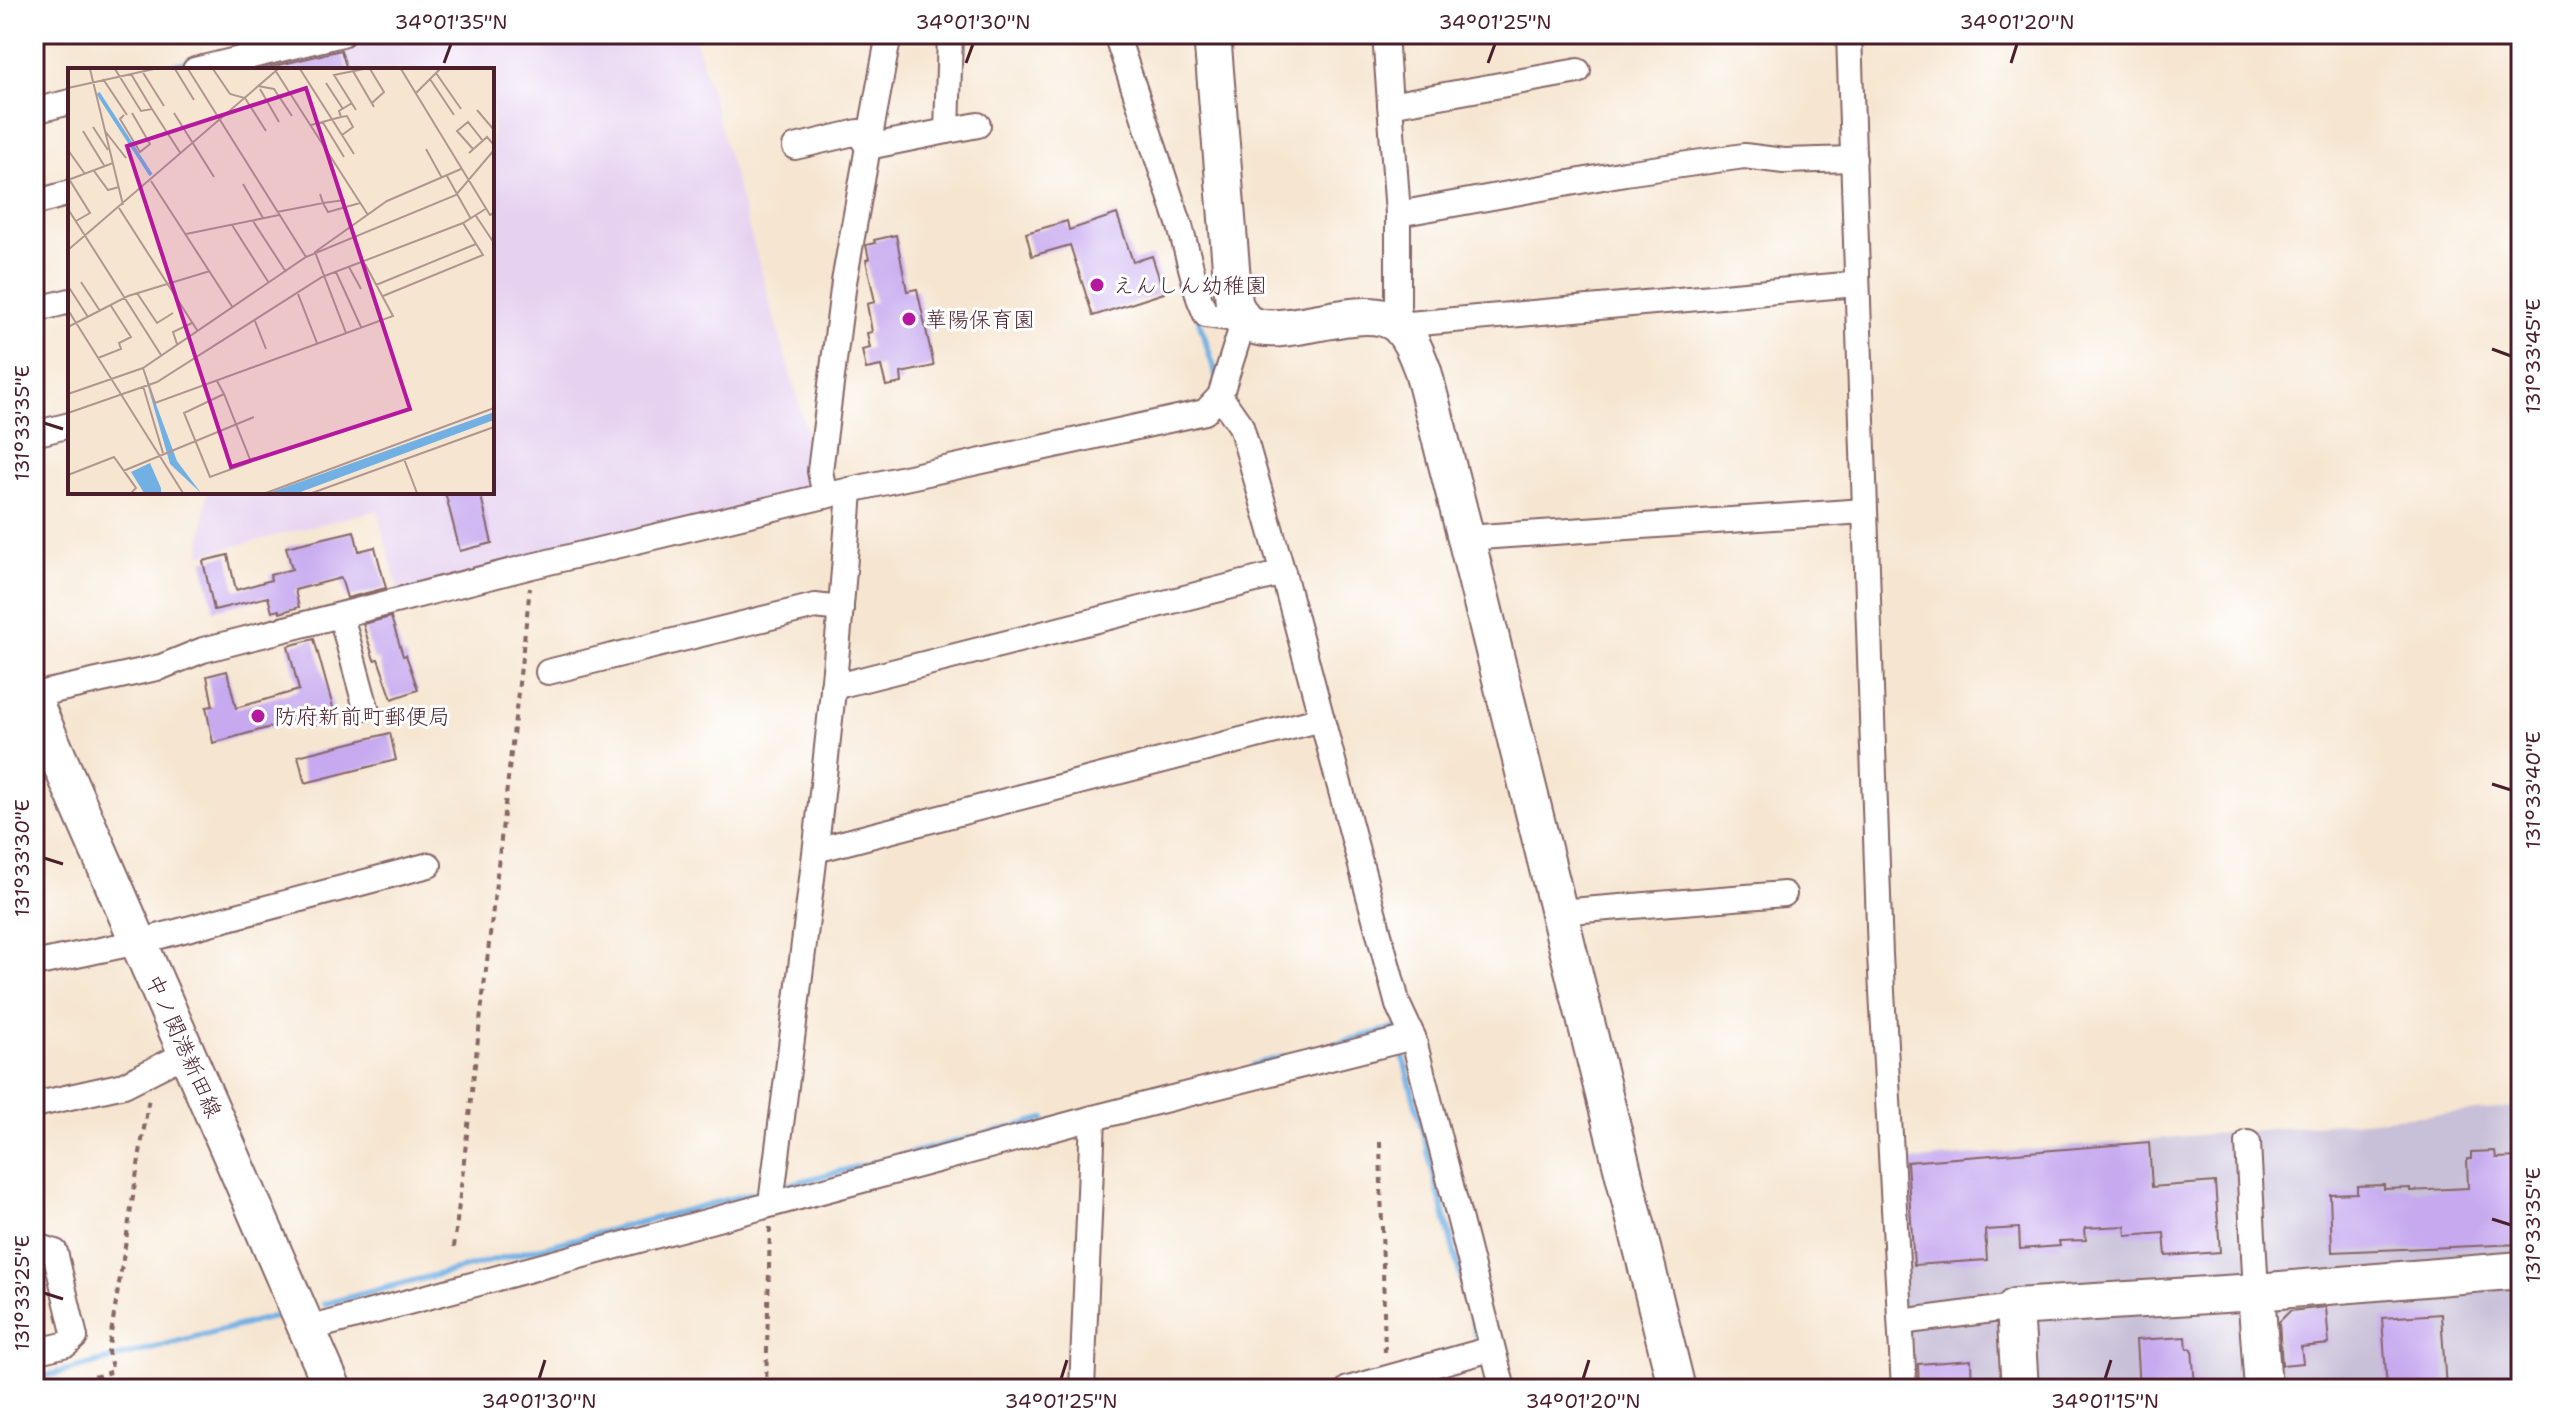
<svg xmlns="http://www.w3.org/2000/svg" width="2555" height="1423" viewBox="0 0 2555 1423" font-family="'Shantell Sans','Klee One',sans-serif">
	<style>
		.built { fill: #e6d2f0 }
		.industrial { fill: #c8bfd8 }
		.lines { fill: none; stroke-linecap: round; stroke-linejoin: round }
		.stream { stroke: #72b0e4; stroke-width: 6 }
		.building { fill: #c6a9ef }
		.street-casing { stroke: #866565; stroke-width: 28 }
		.secondary-casing { stroke: #866565; stroke-width: 40 }
		.path { stroke: #866565; stroke-width: 4; stroke-dasharray: 6 6; stroke-linecap: butt }
		.street { stroke: #fff; stroke-width: 24 }
		.secondary { stroke: #fff; stroke-width: 36 }
		.ticks { fill: none; stroke: #4a1f2b; stroke-width: 3 }
		.poi-dot { fill: #b5179e; stroke: #fff; stroke-width: 3 }
		.labels { text-anchor: middle; dominant-baseline: central; stroke-width: 6; stroke-linejoin: round; paint-order: stroke }
		.poi-label { font-size: 22px; fill: #4a1f2b; stroke: #fff; text-anchor: start }
		.street-label { font-size: 22px; fill: #4a1f2b; stroke: #fff }
		.inset-river { fill: none; stroke: #72b0e4; stroke-width: 4 }
		.inset-road { fill: none; stroke: #b1968f; stroke-width: 2 }
		.view { fill: #b5179e; fill-opacity: 0.15; stroke: #b5179e; stroke-width: 4 }
		.inset-edge { fill: none; stroke: #4a1f2b; stroke-width: 4 }
		.neatline { fill: none; stroke: #4a1f2b; stroke-width: 3 }
		.ticks-label { font-size: 20px; text-anchor: middle; fill: #4a1f2b }
	</style>
	<rect width="100%" height="100%" fill="#fff"/>
	<filter id="ink" filterUnits="userSpaceOnUse"><feTurbulence type="fractalNoise" baseFrequency=".0125" numOctaves="2"/><feDisplacementMap in="SourceGraphic" scale="16" xChannelSelector="R" yChannelSelector="G"/><feConvolveMatrix kernelMatrix="1 2 1 2 8 2 1 2 1" color-interpolation-filters="sRGB"/></filter>
	<filter id="wash" filterUnits="userSpaceOnUse"><feTurbulence type="fractalNoise" baseFrequency=".006" numOctaves="4" result="noise"/><feDisplacementMap in="SourceGraphic" scale="32" xChannelSelector="R" yChannelSelector="G"/><feGaussianBlur stdDeviation="1.8" result="paint"/><feColorMatrix in="noise" values="0 0 0 0 0 0 0 0 0 0 0 0 0 0 0 0 0 1.4 0 .05"/><feComposite in="paint" operator="in"/></filter>
	<g filter="url(#wash)">
		<rect width="100%" height="100%" fill="#f6e6d1"/>
		<polygon class="built" points="342,34 694,34 825,496 401,600 377,510 200,555 207,492 492,492 492,70 254,70 256,55"/>
		<polygon class="industrial" points="2521,1107 2521,1389 1905,1389 1891,1162"/>
		<g class="lines">
			<g class="stream">
				<polyline points="155,70 194,60"/>
				<polyline points="1199,320 1217,378"/>
				<polyline points="1400,1044 1479,1347"/>
				<polyline points="1253,1065 1396,1028"/>
				<polyline points="780,1187 1044,1119"/>
				<polyline points="324,1304 765,1190"/>
				<polyline points="34,1379 273,1317"/>
			</g>
		</g>
		<g id="blocks">
			<g class="building">
				<polygon points="341,50 347,70 264,70 263,69"/>
				<polygon points="1117,214 1133,262 1152,256 1164,293 1093,316 1070,245 1032,256 1026,233 1067,221 1069,230"/>
				<polygon points="896,235 907,291 917,289 934,366 901,373 902,383 886,386 881,366 866,369 862,350 870,348 867,333 872,332 867,304 875,302 866,260 869,259 866,245 875,243 874,240"/>
				<polygon points="445,492 480,492 492,543 460,551"/>
				<polygon points="354,531 359,551 375,547 386,588 347,598 341,578 295,590 299,607 280,613 279,610 272,612 268,597 214,610 203,561 228,555 236,590 271,580 270,575 292,569 286,547"/>
				<polygon points="391,617 403,656 406,655 418,690 392,699 378,659 374,660 363,624"/>
				<polygon points="314,639 336,718 310,726 307,717 213,743 206,707 213,706 207,676 227,671 236,708 299,690 288,646"/>
				<polygon points="390,733 396,760 305,783 298,756"/>
				<polygon points="2149,1142 2152,1187 2215,1182 2220,1252 2166,1256 2164,1233 2126,1236 2125,1226 2085,1228 2086,1240 2059,1241 2060,1246 2020,1249 2019,1228 1985,1230 1987,1260 1914,1265 1907,1162"/>
				<polygon points="2495,1151 2496,1158 2521,1157 2521,1244 2332,1252 2330,1194 2357,1193 2357,1186 2384,1185 2384,1189 2410,1188 2410,1191 2468,1188 2467,1159 2471,1159 2471,1152"/>
				<polygon points="2326,1307 2329,1344 2301,1347 2303,1363 2282,1365 2279,1322 2290,1311"/>
				<polygon points="2441,1314 2446,1389 2387,1389 2382,1318"/>
				<polygon points="2186,1337 2187,1349 2192,1349 2195,1386 2189,1387 2190,1389 2139,1389 2136,1340"/>
				<polygon points="1971,1360 1972,1389 1919,1389 1918,1364"/>
			</g>
		</g>
	</g>
	<g filter="url(#ink)">
		<use href="#blocks" fill-opacity="0" stroke="#866565" stroke-width="2"/>
		<g class="lines">
			<g class="street-casing">
				<g id="street">
					<polyline points="1385,34 1398,214 1398,325 1856,284"/>
					<polyline points="1849,34 1880,955 1904,1389"/>
					<polyline points="195,70 342,34"/>
					<polyline points="1390,105 1578,71"/>
					<polyline points="34,111 70,102"/>
					<polyline points="947,131 978,125"/>
					<polyline points="795,147 858,132 868,147"/>
					<polyline points="868,147 889,34"/>
					<polyline points="34,203 70,193"/>
					<polyline points="1398,214 1625,173 1744,156 1784,161 1854,159"/>
					<polyline points="34,310 70,301"/>
					<polyline points="1220,396 1241,426 1283,573 1398,1005 1413,1037 1503,1389"/>
					<polyline points="34,434 70,425"/>
					<polyline points="825,496 820,471 844,282 868,147 947,131 950,34"/>
					<polyline points="1466,538 1864,511"/>
					<polyline points="341,616 366,708"/>
					<polyline points="548,672 815,606 841,609"/>
					<polyline points="833,687 1283,573"/>
					<polyline points="34,695 161,667 203,650 532,566 850,490 1205,412 1220,396 1244,320 1206,315 1199,298 1180,226 1116,34"/>
					<polyline points="816,850 1322,719"/>
					<polyline points="1558,912 1784,894"/>
					<polyline points="34,964 138,942 429,865"/>
					<polyline points="34,1105 124,1085 187,1053"/>
					<polyline points="2248,1143 2256,1292"/>
					<path d="M 771,1203 C 801,966 834,729 850,490"/>
					<polyline points="34,1250 42,1248 55,1252 75,1337 67,1344 34,1352"/>
					<polyline points="1901,1322 2015,1307"/>
					<polyline points="308,1329 1093,1118 1413,1037"/>
					<polyline points="1082,1389 1093,1118"/>
					<polyline points="1348,1389 1491,1349"/>
				</g>
			</g>
			<g class="secondary-casing">
				<g id="secondary">
					<path d="M 1212,34 L 1234,304 C 1237,309 1240,316 1244,320 C 1275,348 1368,294 1400,327 C 1412,340 1417,356 1423,371 L 1466,538 L 1677,1389"/>
					<polyline points="34,702 333,1389"/>
					<polyline points="2256,1292 2263,1389"/>
					<polyline points="2020,1389 2015,1307 2256,1292 2521,1270"/>
				</g>
			</g>
			<g class="path">
				<polyline points="1380,1142 1385,1355"/>
				<polyline points="454,1247 530,588"/>
				<polyline points="94,1389 94,1377 113,1371 108,1352 149,1097"/>
				<polyline points="766,1389 770,1227"/>
			</g>
			<use href="#street" class="street"/>
			<use href="#secondary" class="secondary"/>
		</g>
	</g>
	<path class="ticks" d="M 444,63 L 451,44M 966,63 L 973,44M 1488,63 L 1495,44M 2011,63 L 2017,44M 2492,349 L 2511,356M 44,423 L 63,429M 2492,784 L 2511,790M 44,858 L 63,864M 2492,1219 L 2511,1225M 44,1293 L 63,1299M 539,1379 L 545,1360M 1061,1379 L 1067,1360M 1583,1379 L 1589,1360M 2105,1379 L 2111,1360"/>
	<g class="poi-dot">
		<circle cx="1097" cy="285" r="8"/>
		<circle cx="909" cy="319" r="8"/>
		<circle cx="258" cy="716" r="8"/>
	</g>
	<g class="labels">
		<g class="poi-label">
			<text x="1113" y="285">えんしん幼稚園</text>
			<text x="925" y="319">華陽保育園</text>
			<text x="274" y="716">防府新前町郵便局</text>
		</g>
		<g class="street-label">
			<text transform="translate(184 1046) rotate(66)">中ノ関港新田線</text>
		</g>
	</g>
	<g transform="translate(68 68)">
		<rect width="426" height="426" fill="#f6e6d1"/>
		<path d="M 75,301 L 109,393 L 133,425 L 102,396 ZM 426,344 L 426,352 L 230,425 L 201,425 ZM 82,395 L 93,420 L 93,425 L 76,425 L 63,404 Z" fill="#72b0e4"/>
		<path class="inset-river" d="M 30,25 L 83,107"/>
		<path class="inset-road" d="M 22,1 L 55,137M 47,1 L 73,43 L 84,41 L 113,86M 107,1 L 126,32M 120,1 L 238,189M 145,1 L 162,26 L 177,30 L 198,63M 232,1 L 286,86M 302,1 L 316,24 L 304,35M 333,1 L 422,147 L 426,145M 207,2 L 300,147M 74,3 L 96,38M 285,3 L 306,39M 368,5 L 393,41M 63,6 L 84,41M 35,11 L 59,47M 362,11 L 386,47M 258,15 L 275,41M 190,18 L 206,21 L 224,48M 0,20 L 86,1M 192,21 L 211,54M 348,25 L 372,1M 288,42 L 266,7 L 296,1M 409,42 L 426,62M 106,45 L 146,109M 56,47 L 52,51 L 72,84 L 82,76 L 64,45M 273,49 L 279,48 L 285,59 L 274,67M 254,53 L 276,89M 243,57 L 273,49 L 271,43 L 284,35M 25,59 L 40,82M 15,63 L 37,99M 37,63 L 58,90M 358,81 L 374,110M 405,81 L 389,63 L 400,54 L 415,73M 0,82 L 17,106M 401,85 L 419,69 L 426,77M 26,103 L 40,122 L 51,119M 379,108 L 403,151M 1,111 L 22,145 L 8,153M 0,112 L 45,95M 83,113 L 165,240M 175,116 L 195,150M 252,126 L 255,135 L 277,132M 51,140 L 129,262M 0,141 L 93,287M 209,144 L 255,135 L 260,144 L 292,135M 408,148 L 426,175M 185,153 L 218,204M 164,157 L 201,215M 118,166 L 211,147M 0,182 L 210,1M 281,199 L 293,221M 268,204 L 293,259M 13,214 L 32,243M 308,217 L 408,176M 0,218 L 20,249M 69,225 L 89,255 L 105,245M 230,226 L 249,275M 315,228 L 415,187 L 395,155M 0,242 L 115,425M 187,253 L 198,281M 0,259 L 60,228 L 142,203M 278,265 L 247,184 L 319,133 L 393,101M 109,276 L 105,264 L 124,255M 30,290 L 53,281 L 51,275 L 63,269 L 43,238M 75,300 L 87,335 L 325,248 L 297,196M 149,313 L 156,326 L 183,394 L 142,409 L 116,345 L 156,326M 75,318 L 95,385M 0,326 L 75,300 L 238,189 L 388,127 L 426,82M 0,345 L 89,314 L 254,209 L 395,155 L 419,140M 336,391 L 349,425M 55,403 L 186,349M 0,407 L 46,389 L 68,420 L 63,425M 198,425 L 426,340M 244,425 L 426,359"/>
		<path class="view" d="M 238,20 L 342,341 L 163,399 L 59,78 Z"/>
		<rect width="426" height="426" class="inset-edge"/>
	</g>
	<rect width="2555" height="1423" fill="none" stroke="#fff" stroke-width="88"/>
	<rect x="44" y="44" width="2467" height="1335" class="neatline"/>
	<g class="ticks-label">
		<text x="451" y="29">34°01'35"N</text>
		<text x="973" y="29">34°01'30"N</text>
		<text x="1495" y="29">34°01'25"N</text>
		<text x="2017" y="29">34°01'20"N</text>
		<text transform="translate(2533 356) rotate(-90)" y="7">131°33'45"E</text>
		<text transform="translate(22 423) rotate(-90)" y="7">131°33'35"E</text>
		<text transform="translate(2533 790) rotate(-90)" y="7">131°33'40"E</text>
		<text transform="translate(22 858) rotate(-90)" y="7">131°33'30"E</text>
		<text transform="translate(2533 1225) rotate(-90)" y="7">131°33'35"E</text>
		<text transform="translate(22 1293) rotate(-90)" y="7">131°33'25"E</text>
		<text x="539" y="1408">34°01'30"N</text>
		<text x="1061" y="1408">34°01'25"N</text>
		<text x="1583" y="1408">34°01'20"N</text>
		<text x="2105" y="1408">34°01'15"N</text>
	</g>
</svg>
